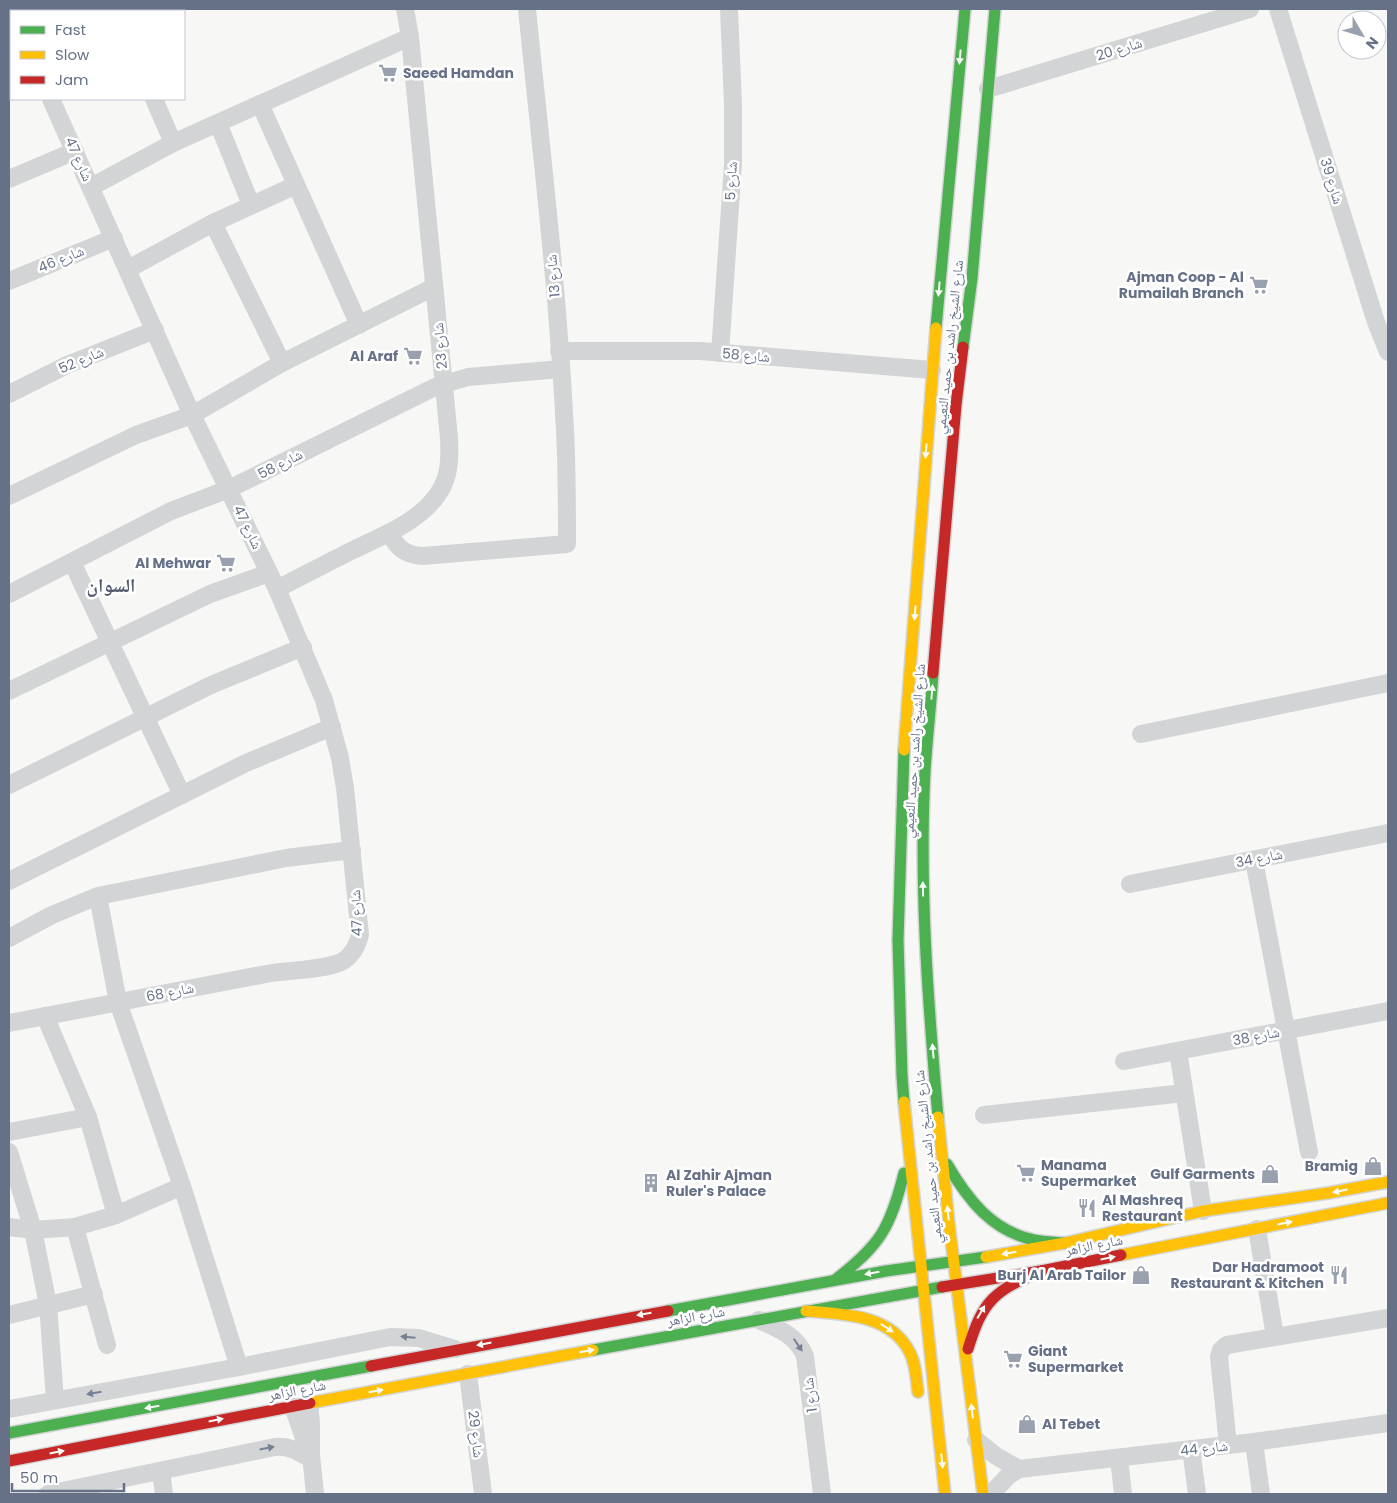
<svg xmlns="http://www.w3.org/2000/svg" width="1397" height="1503" viewBox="0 0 1397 1503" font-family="Poppins,'Noto Naskh Arabic',sans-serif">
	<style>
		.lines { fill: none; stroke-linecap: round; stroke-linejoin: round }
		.fast-casing { stroke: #d4d5d6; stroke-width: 14 }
		.slow-casing { stroke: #d4d5d6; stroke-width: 14 }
		.jam-casing { stroke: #d4d5d6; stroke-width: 14 }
		.street { stroke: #d3d4d5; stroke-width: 18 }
		.fast { stroke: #4caf50; stroke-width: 11 }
		.slow { stroke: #ffc107; stroke-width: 11 }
		.jam { stroke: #c62828; stroke-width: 11 }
		.oneway { fill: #f6fbf6 }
		.oneway2 { fill: #768094 }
		.labels { text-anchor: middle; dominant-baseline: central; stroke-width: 5; stroke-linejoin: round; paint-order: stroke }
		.street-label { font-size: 14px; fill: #667188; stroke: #fff }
		.poi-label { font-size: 14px; font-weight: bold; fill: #667188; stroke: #fff; text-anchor: end }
		.district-label { font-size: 19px; font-weight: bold; fill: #545c6d; stroke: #fff }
	</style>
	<rect width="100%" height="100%" fill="#f7f7f6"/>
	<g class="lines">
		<g class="fast-casing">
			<g id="fast">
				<polyline points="936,328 965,9"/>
				<polyline points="963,347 972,278 995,9"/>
				<path d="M 933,673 C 931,706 927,738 925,771 C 919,886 928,1002 938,1117"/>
				<polyline points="904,750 898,940 902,1076 904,1102"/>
				<path d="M 947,1164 C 968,1200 992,1231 1034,1240 C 1044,1242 1055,1242 1065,1243"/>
				<path d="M 835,1280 C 880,1245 890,1229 904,1173"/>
				<polyline points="668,1311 886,1271 986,1257"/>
				<polyline points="593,1350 942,1287"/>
				<polyline points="9,1433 371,1366"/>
			</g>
		</g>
		<g class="slow-casing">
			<g id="slow">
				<polyline points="904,750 936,328"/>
				<polyline points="904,1102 945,1494"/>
				<polyline points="938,1117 949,1224 983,1494"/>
				<polyline points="1121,1255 1388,1203"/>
				<polyline points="986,1257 1065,1243 1203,1211 1328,1193 1388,1182"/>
				<path d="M 806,1311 C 842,1314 890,1314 909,1351 C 916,1363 916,1378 918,1392"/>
				<polyline points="310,1403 593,1350"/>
			</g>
		</g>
		<g class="jam-casing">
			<g id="jam">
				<polyline points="933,673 956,405 963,347"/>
				<polyline points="942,1287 1041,1271 1121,1255"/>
				<path d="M 968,1349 C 983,1300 994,1291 1041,1271"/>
				<polyline points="371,1366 668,1311"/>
				<polyline points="9,1461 310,1403"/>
			</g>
		</g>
		<g class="street">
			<polyline points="11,9 12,11"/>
			<polyline points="1278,9 1376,322 1388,352"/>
			<polyline points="111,11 116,9"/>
			<polyline points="9,64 11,63"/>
			<polyline points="988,89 1250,9"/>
			<polyline points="154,99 173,143"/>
			<polyline points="260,104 359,325"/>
			<polyline points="218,123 251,205"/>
			<polyline points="9,179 75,151"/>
			<polyline points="91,187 173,143 410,37"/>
			<polyline points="213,223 282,363"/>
			<polyline points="128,269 213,223 296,185"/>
			<polyline points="9,281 114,238"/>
			<polyline points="559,351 700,351 932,370"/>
			<polyline points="720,353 733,164 733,105 729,9"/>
			<polyline points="9,394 67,365 155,330"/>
			<polyline points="9,496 136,435 192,415 282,363 434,287"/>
			<path d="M 390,533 C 396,548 406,555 422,556 L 567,544 C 567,506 567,468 565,431 C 558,290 541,149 527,9"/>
			<polyline points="72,562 182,795"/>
			<path d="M 277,589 C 302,576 327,563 353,550 C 382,536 419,522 438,494 C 450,477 450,458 449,438 L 410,37 L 405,9"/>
			<polyline points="9,594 171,511 229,489 435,387 468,377 561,369"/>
			<polyline points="9,691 210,594 269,573"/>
			<polyline points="1141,734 1388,683"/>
			<polyline points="9,785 211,685 303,647"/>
			<polyline points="1254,860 1309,1152"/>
			<polyline points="9,881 246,763 332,727"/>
			<polyline points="1130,884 1388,833"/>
			<polyline points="98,896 118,1002 182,1186 239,1367"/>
			<polyline points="9,938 52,915 98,896 286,858 352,850"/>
			<polyline points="45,1016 88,1117 116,1215"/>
			<path d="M 9,1023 C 95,1007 180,990 266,974 C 286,970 325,970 341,962 C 352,957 357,946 360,935 L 345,788 L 340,758 L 324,700 L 277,589 L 192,415 L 51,99"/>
			<polyline points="1178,1051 1203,1211"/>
			<polyline points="1124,1061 1388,1011"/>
			<polyline points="984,1115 1184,1093"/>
			<polyline points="9,1132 88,1117"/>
			<polyline points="9,1152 33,1230 48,1305 55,1400"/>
			<polyline points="9,1227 33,1230 75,1227 116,1215 182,1186"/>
			<polyline points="75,1227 107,1345"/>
			<polyline points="1257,1229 1275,1336"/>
			<polyline points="9,1315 94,1294"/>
			<path d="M 759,1320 C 779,1329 796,1335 805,1356 L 822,1494"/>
			<polyline points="468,1374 483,1494"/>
			<polyline points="309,1403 311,1423 311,1455 315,1494"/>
			<polyline points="293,1406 308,1450"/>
			<polyline points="9,1409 239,1367 390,1337 419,1338 455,1349"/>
			<polyline points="976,1440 996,1456 1019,1469"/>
			<polyline points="1254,1442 1261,1494"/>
			<polyline points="1228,1445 1219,1357 1221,1350 1227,1345 1388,1318"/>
			<polyline points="1191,1449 1197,1494"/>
			<polyline points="1119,1458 1123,1494"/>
			<polyline points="161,1471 164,1494"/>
			<path d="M 48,1494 L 275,1447 C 289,1445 299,1452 311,1459"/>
			<polyline points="991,1494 1008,1476 1019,1469 1254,1442 1388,1423"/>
		</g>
		<use href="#fast" class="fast"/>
		<use href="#slow" class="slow"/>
		<use href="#jam" class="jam"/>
	</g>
	<defs><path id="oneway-solid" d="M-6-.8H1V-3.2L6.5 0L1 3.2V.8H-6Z" transform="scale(1.25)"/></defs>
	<g class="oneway">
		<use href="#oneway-solid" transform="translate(960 57) rotate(95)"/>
		<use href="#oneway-solid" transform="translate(939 289) rotate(95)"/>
		<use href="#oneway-solid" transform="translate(926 451) rotate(94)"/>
		<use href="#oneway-solid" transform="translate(915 613) rotate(94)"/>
		<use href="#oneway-solid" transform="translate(932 692) rotate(-85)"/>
		<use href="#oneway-solid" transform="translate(923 889) rotate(-91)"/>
		<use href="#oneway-solid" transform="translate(933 1051) rotate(-95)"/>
		<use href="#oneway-solid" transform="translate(1340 1191) rotate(169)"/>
		<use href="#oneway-solid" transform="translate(948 1213) rotate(-96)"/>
		<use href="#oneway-solid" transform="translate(1285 1223) rotate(-11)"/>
		<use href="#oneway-solid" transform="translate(1009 1253) rotate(170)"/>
		<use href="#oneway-solid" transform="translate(1108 1258) rotate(-11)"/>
		<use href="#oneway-solid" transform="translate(872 1273) rotate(170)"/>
		<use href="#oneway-solid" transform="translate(981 1312) rotate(-60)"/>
		<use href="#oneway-solid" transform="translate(644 1314) rotate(170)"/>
		<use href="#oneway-solid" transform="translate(887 1328) rotate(33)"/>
		<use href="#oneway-solid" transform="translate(484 1344) rotate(169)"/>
		<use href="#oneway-solid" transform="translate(587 1351) rotate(-10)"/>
		<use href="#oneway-solid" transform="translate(376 1391) rotate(-10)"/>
		<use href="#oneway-solid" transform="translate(152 1407) rotate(170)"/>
		<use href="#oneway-solid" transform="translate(972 1411) rotate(-97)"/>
		<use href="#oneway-solid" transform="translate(216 1420) rotate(-11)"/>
		<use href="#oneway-solid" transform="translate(57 1452) rotate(-11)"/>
		<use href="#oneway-solid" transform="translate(942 1461) rotate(84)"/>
	</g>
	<g class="oneway2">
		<use href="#oneway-solid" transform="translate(408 1337) rotate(-175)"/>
		<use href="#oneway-solid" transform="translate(798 1345) rotate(56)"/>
		<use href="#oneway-solid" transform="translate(94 1393) rotate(170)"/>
		<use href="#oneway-solid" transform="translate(267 1448) rotate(-11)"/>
	</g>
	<defs>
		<g id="supermarket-bare" transform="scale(1.5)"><path d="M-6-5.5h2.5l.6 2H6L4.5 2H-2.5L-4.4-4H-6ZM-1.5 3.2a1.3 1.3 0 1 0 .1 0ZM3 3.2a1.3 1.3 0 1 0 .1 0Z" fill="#99a0ae" stroke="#fff" stroke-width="2.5" paint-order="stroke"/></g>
		<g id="shop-bare" transform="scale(1.5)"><path d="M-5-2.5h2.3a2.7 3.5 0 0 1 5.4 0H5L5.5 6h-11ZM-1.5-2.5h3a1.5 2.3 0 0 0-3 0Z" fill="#99a0ae" stroke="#fff" stroke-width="2.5" paint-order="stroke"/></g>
		<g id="building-bare" transform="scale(1.5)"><path d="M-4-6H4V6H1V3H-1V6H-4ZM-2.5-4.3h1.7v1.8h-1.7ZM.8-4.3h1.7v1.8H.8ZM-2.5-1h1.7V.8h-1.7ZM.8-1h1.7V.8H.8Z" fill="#99a0ae" stroke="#fff" stroke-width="2.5" paint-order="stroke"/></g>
		<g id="restaurant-bare" transform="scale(1.5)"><path d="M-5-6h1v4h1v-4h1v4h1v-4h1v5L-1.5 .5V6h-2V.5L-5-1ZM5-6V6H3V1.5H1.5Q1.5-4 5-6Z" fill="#99a0ae" stroke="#fff" stroke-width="2.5" paint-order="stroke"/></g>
	</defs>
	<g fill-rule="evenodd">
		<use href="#supermarket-bare" x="388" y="73"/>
		<use href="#supermarket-bare" x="1259" y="285"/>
		<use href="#supermarket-bare" x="413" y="356"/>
		<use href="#supermarket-bare" x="226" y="563"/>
		<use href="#shop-bare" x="1373" y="1166"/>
		<use href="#supermarket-bare" x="1026" y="1173"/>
		<use href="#shop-bare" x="1270" y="1174"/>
		<use href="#building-bare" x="651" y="1183"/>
		<use href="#restaurant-bare" x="1087" y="1208"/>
		<use href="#shop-bare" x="1141" y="1275"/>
		<use href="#restaurant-bare" x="1339" y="1275"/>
		<use href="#supermarket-bare" x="1013" y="1359"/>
		<use href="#shop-bare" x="1027" y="1424"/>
	</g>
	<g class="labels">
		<g class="street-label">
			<text transform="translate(1119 49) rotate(-17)">شارع 20</text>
			<text transform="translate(79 159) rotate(66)">شارع 47</text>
			<text transform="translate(731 181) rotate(-87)">شارع 5</text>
			<text transform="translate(1332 181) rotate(73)">شارع 39</text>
			<text transform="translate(61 259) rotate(-22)">شارع 46</text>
			<text transform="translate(553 276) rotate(-95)">شارع 13</text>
			<text transform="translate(440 346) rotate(-95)">شارع 23</text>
			<text transform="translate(949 347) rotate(-84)">شارع الشيخ راشد بن حميد النعيمي</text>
			<text transform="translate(746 355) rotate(5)">شارع 58</text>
			<text transform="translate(81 360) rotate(-23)">شارع 52</text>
			<text transform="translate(280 464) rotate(-27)">شارع 58</text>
			<text transform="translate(248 527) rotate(64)">شارع 47</text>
			<text transform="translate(914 751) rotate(-86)">شارع الشيخ راشد بن حميد النعيمي</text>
			<text transform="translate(1259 858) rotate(-11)">شارع 34</text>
			<text transform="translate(356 913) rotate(-92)">شارع 47</text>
			<text transform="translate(170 992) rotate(-11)">شارع 68</text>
			<text transform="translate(1256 1036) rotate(-11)">شارع 38</text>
			<text transform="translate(928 1157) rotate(-96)">شارع الشيخ راشد بن حميد النعيمي</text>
			<text transform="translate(1094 1245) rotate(-11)">شارع الزاهر</text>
			<text transform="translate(696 1316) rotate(-10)">شارع الزاهر</text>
			<text transform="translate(297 1390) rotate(-11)">شارع الزاهر</text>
			<text transform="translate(810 1395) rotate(-97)">شارع 1</text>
			<text transform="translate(476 1434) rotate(83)">شارع 29</text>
			<text transform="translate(1204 1448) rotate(-6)">شارع 44</text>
		</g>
		<g class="poi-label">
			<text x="403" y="73" text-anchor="start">Saeed Hamdan</text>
			<text x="1244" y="277">Ajman Coop - Al<tspan x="1244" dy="16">Rumailah Branch</tspan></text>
			<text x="398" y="356">Al Araf</text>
			<text x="211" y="563">Al Mehwar</text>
			<text x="1041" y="1165" text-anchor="start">Manama<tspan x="1041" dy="16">Supermarket</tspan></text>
			<text x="1358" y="1166">Bramig</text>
			<text x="1255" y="1174">Gulf Garments</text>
			<text x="666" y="1175" text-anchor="start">Al Zahir Ajman<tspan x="666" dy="16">Ruler's Palace</tspan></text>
			<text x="1102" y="1200" text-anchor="start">Al Mashreq<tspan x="1102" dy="16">Restaurant</tspan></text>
			<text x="1324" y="1267">Dar Hadramoot<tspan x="1324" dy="16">Restaurant &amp; Kitchen</tspan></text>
			<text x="1126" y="1275">Burj Al Arab Tailor</text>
			<text x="1028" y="1351" text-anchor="start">Giant<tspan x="1028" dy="16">Supermarket</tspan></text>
			<text x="1042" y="1424" text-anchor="start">Al Tebet</text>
		</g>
		<g class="district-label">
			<text x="111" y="585">السوان</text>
		</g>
	</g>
	<rect width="1397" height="1503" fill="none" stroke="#667188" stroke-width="20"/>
	<rect x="10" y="10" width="175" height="90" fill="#ffffff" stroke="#c2c6cf"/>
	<rect x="20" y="26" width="25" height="8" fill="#4caf50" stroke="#c2c6cf"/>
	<text x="55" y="35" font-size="15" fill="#667188">Fast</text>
	<rect x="20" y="51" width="25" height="8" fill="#ffc107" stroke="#c2c6cf"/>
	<text x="55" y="60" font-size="15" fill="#667188">Slow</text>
	<rect x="20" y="76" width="25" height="8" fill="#c62828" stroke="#c2c6cf"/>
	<text x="55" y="85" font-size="15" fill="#667188">Jam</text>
	<g transform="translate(1362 35) rotate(128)"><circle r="24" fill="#ffffff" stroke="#c2c6cf"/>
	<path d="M0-4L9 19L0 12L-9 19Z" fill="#99a0ae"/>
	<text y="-8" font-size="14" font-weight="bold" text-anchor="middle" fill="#667188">N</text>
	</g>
	<path d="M12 1483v8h112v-8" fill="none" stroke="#667188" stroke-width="2.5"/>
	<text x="20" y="1483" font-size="15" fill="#667188" stroke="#ffffff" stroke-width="4" paint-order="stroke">50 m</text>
</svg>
